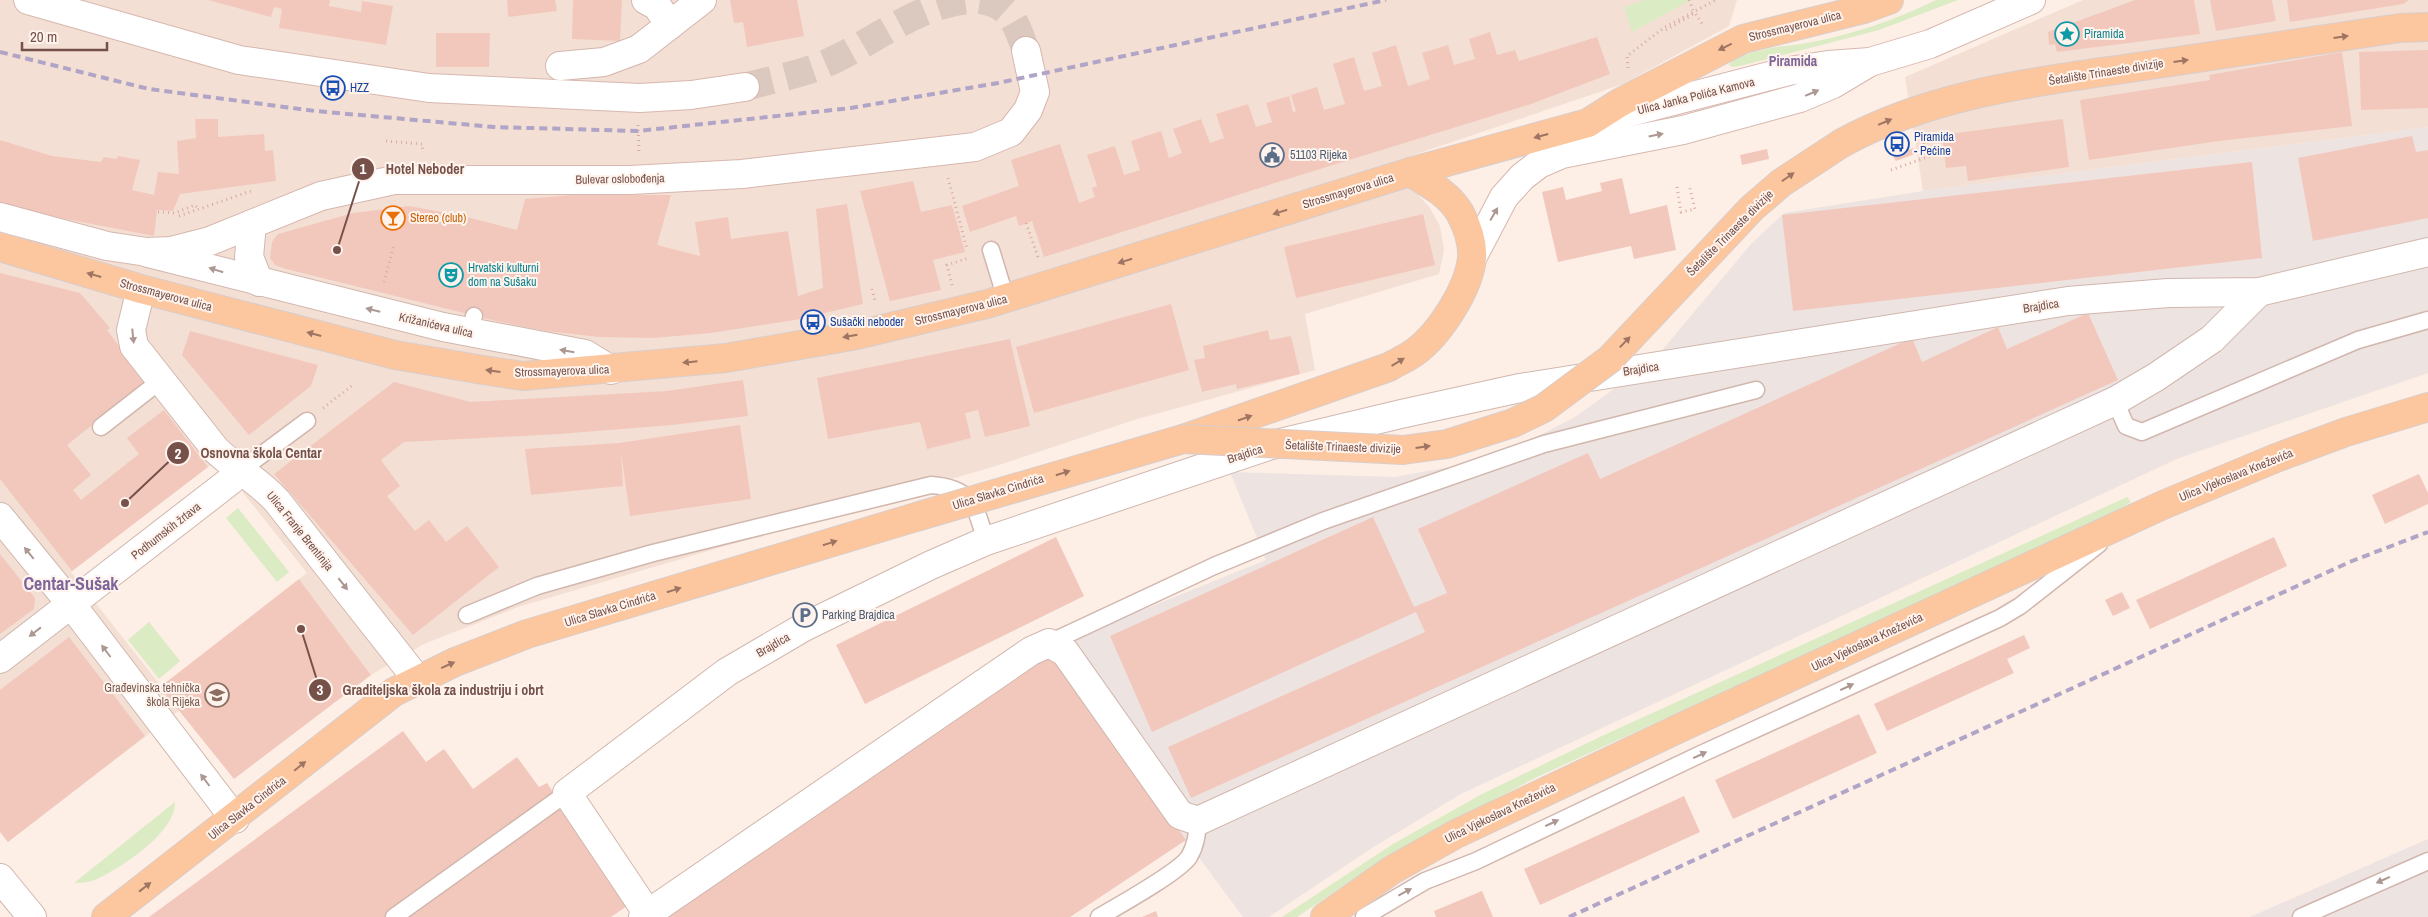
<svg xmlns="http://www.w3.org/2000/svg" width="2428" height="917" viewBox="0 0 2428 917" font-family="'Archivo Narrow',sans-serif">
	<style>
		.residential { fill: #f4dfd4 }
		.industrial { fill: #ede3e0 }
		.green { fill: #dbebc4 }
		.building { fill: #f2c8bd }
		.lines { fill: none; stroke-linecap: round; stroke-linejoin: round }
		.secondary-tunnel { stroke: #dbc8bf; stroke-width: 28; stroke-dasharray: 28 14; stroke-linecap: butt }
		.lane-casing { stroke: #d1b7ae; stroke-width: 19 }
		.street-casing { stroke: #d1b7ae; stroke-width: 30 }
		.secondary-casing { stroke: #d7b7ae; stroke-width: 30 }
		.primary-casing { stroke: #d9cecc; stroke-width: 30 }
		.path { stroke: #d8aaa0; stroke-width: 3; stroke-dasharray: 1 4; stroke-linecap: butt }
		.lane { stroke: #fff; stroke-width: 16 }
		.street { stroke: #fff; stroke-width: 28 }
		.secondary { stroke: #fff; stroke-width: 28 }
		.primary { stroke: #fcc69e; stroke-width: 28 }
		.rail { stroke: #b0a4c7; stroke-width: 4; stroke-dasharray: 8 5; stroke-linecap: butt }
		.primary-bridge-casing { stroke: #d9cecc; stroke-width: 30; stroke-linecap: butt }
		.primary-bridge { stroke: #fcc69e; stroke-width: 28 }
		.oneway { fill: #9e7463 }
		.oneway2 { fill: #ad9792 }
		.labels { text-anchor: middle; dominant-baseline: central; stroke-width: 4; stroke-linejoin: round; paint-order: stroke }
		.street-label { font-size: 12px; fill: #76514a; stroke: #fff4ed }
		.culture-label { font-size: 12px; fill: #0d838f; stroke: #fff4ed; text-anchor: start }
		.transit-label { font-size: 12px; fill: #164399; stroke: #fff4ed; text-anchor: start }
		.service-label { font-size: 12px; fill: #4e5e75; stroke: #fff4ed; text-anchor: start }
		.food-label { font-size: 12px; fill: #c56008; stroke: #fff4ed; text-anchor: start }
		.education-label { font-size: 12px; fill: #785e54; stroke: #fff4ed; text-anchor: end }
		.neighbourhood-label { font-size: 14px; font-weight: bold; fill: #7e669a; stroke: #fff4ed }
		.district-label { font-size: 18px; font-weight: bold; fill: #7e669a; stroke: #fff4ed }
		.leader { fill: none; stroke: #76514a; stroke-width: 2 }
		.callout-dot { fill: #76514a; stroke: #fff4ed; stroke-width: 2 }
		.mark-label { font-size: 15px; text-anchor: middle; font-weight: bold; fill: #fff }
		.callout-label { font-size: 14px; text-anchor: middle; font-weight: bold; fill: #76514a; stroke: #fff4ed; stroke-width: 4; stroke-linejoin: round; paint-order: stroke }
	</style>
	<rect width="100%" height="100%" fill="#fdefe6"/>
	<g class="residential">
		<polygon points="0,0 1737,0 1729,26 1623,84 1390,163 1430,208 1440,226 1444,250 1439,274 1305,314 1315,370 1134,420 999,465 518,607 424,644 371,675 299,579 307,573 217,460 71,572 180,710 8,842 0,832"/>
		<polygon points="2083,0 2428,0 2428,127 1923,191 1905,77"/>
	</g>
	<g class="industrial">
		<polygon points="2428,127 2428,373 2179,458 1461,794 1372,848 1269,917 1243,917 1186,840 1070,917 661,917 1052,653 1098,628 1266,560 1230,472 1395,477 1465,464 1523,444 1575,417 1653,361 1752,243 1784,213 1923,191"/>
		<polygon points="2428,839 2428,917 2250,917"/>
	</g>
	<g class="green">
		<polygon points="1644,0 1691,0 1632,32 1624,7"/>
		<path d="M 1936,0 L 1958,0 L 1879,30 L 1740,66 L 1732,67 L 1729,65 C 1735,54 1755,52 1767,49 C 1778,46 1790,46 1801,44 C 1848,36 1894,21 1936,0 Z"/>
		<polygon points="2127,497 2131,502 2111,515 1537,777 1391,854 1297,917 1282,917 1393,844 1482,794 1604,735"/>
		<polygon points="238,508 289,572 277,582 226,518"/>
		<polygon points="149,622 180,661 159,679 128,640"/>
		<path d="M 175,802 C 176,832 122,867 97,879 C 90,882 82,883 74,883 Z"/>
	</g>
	<g class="building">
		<polygon points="208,0 330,0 329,6 361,12 362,1 393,6 386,45 279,28 282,9 274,7 271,17"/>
		<polygon points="507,0 555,0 557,11 508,17"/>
		<polygon points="573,0 622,0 620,41 572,39"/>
		<polygon points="730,0 797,0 804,36 747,47 743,22 734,23"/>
		<polygon points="2135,0 2194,0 2200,34 2057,52 2055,44 2049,45 2048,32"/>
		<polygon points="2210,0 2272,0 2276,21 2216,31"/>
		<polygon points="2287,0 2409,0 2403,4 2290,22"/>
		<polygon points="1490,32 1497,55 1515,50 1519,61 1597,37 1610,74 1531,104 1278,182 1044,257 1032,221 1019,226 1016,216 970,232 962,206 1019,186 1011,160 1060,144 1079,203 1095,197 1092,188 1097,186 1087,155 1115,146 1124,175 1140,170 1131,141 1161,131 1169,158 1182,153 1173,129 1201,119 1210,143 1224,138 1216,114 1248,104 1256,127 1272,122 1266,103 1289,96 1293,112 1296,111 1291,95 1317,87 1324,110 1345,104 1333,64 1354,57 1364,91 1382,86 1372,53 1396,45 1408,86 1430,79 1422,53 1448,45 1454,65 1475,59 1469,39"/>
		<polygon points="436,33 490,33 489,67 436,67"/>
		<polygon points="2428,50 2428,108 2361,110 2359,52"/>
		<polygon points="2342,52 2352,126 2219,141 2089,160 2080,100 2210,80 2209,75"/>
		<polygon points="195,119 218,119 218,137 264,134 265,151 273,150 276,181 180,194 173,211 157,210 154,236 40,214 0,203 0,140 52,156 101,162 104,157 117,159 118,156 140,160 132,190 154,195 158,172 179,174 177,141 196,138"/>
		<polygon points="2063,119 2069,167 1968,181 1966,166 1946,168 1942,135"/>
		<polygon points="2412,136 2416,152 2428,150 2428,218 2313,241 2298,158"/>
		<polygon points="1913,148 1915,154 1896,161 1893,156"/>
		<polygon points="1767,149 1769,159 1742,165 1740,155"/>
		<polygon points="2252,162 2262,258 1793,311 1782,215"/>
		<polygon points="1622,178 1630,214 1667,205 1676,250 1634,259 1631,246 1558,262 1542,192 1563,187 1566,200 1602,191 1600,183"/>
		<polygon points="913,181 921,212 952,205 965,252 933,260 941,290 890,301 860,191"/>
		<polygon points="572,195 671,195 657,245 700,256 695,222 728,217 731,239 788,231 798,296 823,288 816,209 847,204 863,304 795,320 711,333 653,338 599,337 545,331 496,321 286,269 275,265 270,258 272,242 278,234 353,213 409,206 463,216 517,230 525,199"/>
		<polygon points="1423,214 1435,265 1296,298 1284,247"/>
		<polygon points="0,273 80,293 110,328 107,330 146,382 67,445 91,475 73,490 81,500 139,454 127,438 164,410 208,467 72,571 0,479"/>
		<polygon points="1171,304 1189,370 1034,413 1016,347"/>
		<polygon points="2088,313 2118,380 1191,798 1168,747 1425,632 1416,612 1152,732 1110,636 1373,517 1414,607 1447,593 1418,529 1588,453 1600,479 1912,338 1922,362 1998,327 2007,349"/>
		<polygon points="1268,330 1270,340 1291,336 1300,374 1237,389 1236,384 1202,392 1194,360 1205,358 1203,346"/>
		<polygon points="190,331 318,365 311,386 249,435 182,355"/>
		<polygon points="1010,339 1030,426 985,437 978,410 965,413 971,438 927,449 920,422 828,439 817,378"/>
		<polygon points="743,380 748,416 672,425 559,434 404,442 381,460 400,486 387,496 415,531 429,520 446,542 467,526 499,567 413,635 274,474 394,382 471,402 667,391"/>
		<polygon points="740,425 751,499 630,516 621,452 623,486 531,495 525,449 619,443"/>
		<polygon points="2419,474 2428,493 2428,504 2385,524 2372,495"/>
		<polygon points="1056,537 1084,596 865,704 836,645"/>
		<polygon points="2274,537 2287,566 2150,629 2136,600"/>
		<polygon points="0,554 35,598 34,609 0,634"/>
		<polygon points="299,579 371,675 234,779 160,687"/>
		<polygon points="2122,592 2130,608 2113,616 2105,600"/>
		<polygon points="2024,635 2030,648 2007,659 2014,673 1887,731 1874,704"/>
		<polygon points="69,637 145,736 8,842 0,832 0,690"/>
		<polygon points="1052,653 1186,840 1070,917 661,917"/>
		<polygon points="1859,714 1877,753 1733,819 1715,780"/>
		<polygon points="403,731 426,762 444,749 473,789 517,757 539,787 547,783 630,904 611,917 149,917"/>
		<polygon points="1684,796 1700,832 1540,905 1524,869"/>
		<polygon points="1482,891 1493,917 1436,917 1434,911"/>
		<polygon points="1156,911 1158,917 1142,917"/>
	</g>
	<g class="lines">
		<g class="secondary-tunnel">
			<path d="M 980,0 C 1012,5 1016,24 1026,51"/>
			<path d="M 745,87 C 770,80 797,75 820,66 C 869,46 913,6 967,0"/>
		</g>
		<g class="lane-casing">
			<g id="lane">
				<polyline points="991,250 1006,299"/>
				<polyline points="470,333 474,316"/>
				<polyline points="2115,401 2126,426 2142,432 2358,340 2428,320"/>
				<polyline points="101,427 160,381"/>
				<polyline points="241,470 307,421"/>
				<path d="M 467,615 L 537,586 L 653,553 L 931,485 C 973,488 975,506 986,541"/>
				<polyline points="1049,643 1214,566 1323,521 1544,444 1756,390"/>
				<polyline points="394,917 567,793"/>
				<path d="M 1099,917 C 1118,906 1179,872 1189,857 C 1196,845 1197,835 1198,821"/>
				<polyline points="1364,917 1425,881 1476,861 1701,754 2000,618 2020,606 2099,544"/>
				<polyline points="2301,917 2428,861"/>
			</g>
		</g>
		<g class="street-casing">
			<g id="street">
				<polyline points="646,0 657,6 670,25"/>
				<polyline points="560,66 604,62 639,49 702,0"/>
				<polyline points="252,224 249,257 259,282"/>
				<polyline points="148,253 443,327 585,354 611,370"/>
				<path d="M 141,289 L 131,330 L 134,346 L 216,450 C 236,469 259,481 277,501 L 417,679"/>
				<polyline points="0,517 71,604 235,819"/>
				<polyline points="0,659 230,481 241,470"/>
				<polyline points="0,878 32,917"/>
				<polyline points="648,914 567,793 727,672 804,627 931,565 986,541 1268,446 1401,414 1520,388 2068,301 2168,293 2259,292 2428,252"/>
				<polyline points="643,917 1031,651 1049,643 1065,652 1180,815 1198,821 2115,401 2156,377 2212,339 2259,292"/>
			</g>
		</g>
		<g class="secondary-casing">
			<g id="secondary">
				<polyline points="28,0 239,60 429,88 640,98 691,95 745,87"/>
				<polyline points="1596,121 1789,71 1828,65 1870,62 1930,44 2031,0"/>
				<polyline points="0,217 107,246 147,252 171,251 210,241 321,196 394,180 630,180 742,174 975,147 1011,132 1028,110 1035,92 1026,51"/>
				<polyline points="1472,258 1504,197 1522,177 1539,164 1562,154 1683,130 1800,98 1833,84 1870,62"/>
			</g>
		</g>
		<g class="primary-casing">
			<g id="primary">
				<path d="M 1842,143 C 1933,93 2036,82 2137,67 C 2225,54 2312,41 2400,28 L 2428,27"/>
				<polyline points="0,247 141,289 395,355 483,370 523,376 726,358 857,335 987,304 1410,172 1588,123 1621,102 1743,39 1864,9 1889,0"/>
				<path d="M 1183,439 L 1389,367 C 1397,362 1407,358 1415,352 C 1440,334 1469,288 1472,258 C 1473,243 1467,226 1460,213 C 1449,194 1428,183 1410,172"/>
				<polyline points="106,917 394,692 455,662 527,634 916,517"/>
				<polyline points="1325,917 1392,870 1456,834 1682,727 2163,505 2276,458 2346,432 2428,407"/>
			</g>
		</g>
		<g class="path">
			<polyline points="1689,0 1693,10"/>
			<polyline points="1666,30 1695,13 1703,25"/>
			<polyline points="1628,68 1627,56 1665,27 1716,0"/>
			<polyline points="638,125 639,152"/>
			<polyline points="386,141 422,144 423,151"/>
			<polyline points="1891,170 1930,156 1923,141"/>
			<polyline points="948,178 967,249"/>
			<polyline points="1677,187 1681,212 1695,209 1689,185"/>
			<polyline points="158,212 175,213 195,205 199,210"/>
			<polyline points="179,216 251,191"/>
			<polyline points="1026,223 1039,260"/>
			<polyline points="384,282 394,245"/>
			<polyline points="952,285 947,265 969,258"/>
			<polyline points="872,289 875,301"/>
			<polyline points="323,408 353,385"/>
		</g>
		<use href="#lane" class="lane"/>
		<use href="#street" class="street"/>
		<use href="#secondary" class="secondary"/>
		<use href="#primary" class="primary"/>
		<g class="rail">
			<polyline points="0,52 149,89 315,111 494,127 638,131 851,108 998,83 1386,0"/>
			<polyline points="1569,917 2352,561 2428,532"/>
		</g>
		<g class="primary-bridge-casing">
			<polyline id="primary-bridge" points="916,517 1183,439 1403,450 1447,444 1513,423 1544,408 1610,359 1752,208 1781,183 1842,143"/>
		</g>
		<use href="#primary-bridge" class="primary-bridge"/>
	</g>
	<defs><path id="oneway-solid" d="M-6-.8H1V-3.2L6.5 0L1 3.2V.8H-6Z" transform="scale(1.25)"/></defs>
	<g class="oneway">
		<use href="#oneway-solid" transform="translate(2341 37) rotate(-8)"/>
		<use href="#oneway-solid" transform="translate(1725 47) rotate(154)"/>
		<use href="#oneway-solid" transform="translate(2181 61) rotate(-8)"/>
		<use href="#oneway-solid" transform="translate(1885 122) rotate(-23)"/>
		<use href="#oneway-solid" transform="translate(1541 136) rotate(165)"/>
		<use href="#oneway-solid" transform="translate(1788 177) rotate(-35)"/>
		<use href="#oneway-solid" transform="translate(1280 212) rotate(163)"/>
		<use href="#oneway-solid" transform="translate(1125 261) rotate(163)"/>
		<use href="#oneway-solid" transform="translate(94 275) rotate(-164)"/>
		<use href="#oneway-solid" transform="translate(314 334) rotate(-165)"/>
		<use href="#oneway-solid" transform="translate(850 336) rotate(170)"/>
		<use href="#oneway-solid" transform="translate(1625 342) rotate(-46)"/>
		<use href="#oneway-solid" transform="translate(690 362) rotate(174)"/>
		<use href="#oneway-solid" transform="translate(1398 362) rotate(-31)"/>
		<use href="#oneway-solid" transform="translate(493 371) rotate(-172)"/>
		<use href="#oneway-solid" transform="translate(1245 418) rotate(-19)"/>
		<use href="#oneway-solid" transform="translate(1423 447) rotate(-8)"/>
		<use href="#oneway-solid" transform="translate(1063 473) rotate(-17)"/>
		<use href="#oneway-solid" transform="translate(830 543) rotate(-17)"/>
		<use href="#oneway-solid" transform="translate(674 590) rotate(-17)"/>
		<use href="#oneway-solid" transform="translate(448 665) rotate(-24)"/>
		<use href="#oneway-solid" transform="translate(300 766) rotate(-39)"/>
		<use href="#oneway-solid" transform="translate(145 887) rotate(-38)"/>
	</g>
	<g class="oneway2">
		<use href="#oneway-solid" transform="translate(1812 93) rotate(-23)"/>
		<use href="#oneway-solid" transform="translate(1656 135) rotate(-11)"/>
		<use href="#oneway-solid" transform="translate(1494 214) rotate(-60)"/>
		<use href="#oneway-solid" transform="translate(216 270) rotate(-163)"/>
		<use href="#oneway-solid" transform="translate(373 310) rotate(-166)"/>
		<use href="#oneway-solid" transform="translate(133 336) rotate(84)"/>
		<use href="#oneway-solid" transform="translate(567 351) rotate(-170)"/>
		<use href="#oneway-solid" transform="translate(29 553) rotate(-129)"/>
		<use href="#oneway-solid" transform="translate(343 584) rotate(52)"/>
		<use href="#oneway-solid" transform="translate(35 632) rotate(142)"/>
		<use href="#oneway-solid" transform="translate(106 651) rotate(-127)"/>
		<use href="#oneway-solid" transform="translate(1847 687) rotate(-25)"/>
		<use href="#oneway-solid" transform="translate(1700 755) rotate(-25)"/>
		<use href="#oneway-solid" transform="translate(205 780) rotate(-127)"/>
		<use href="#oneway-solid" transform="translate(1552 823) rotate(-25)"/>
		<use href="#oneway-solid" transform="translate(2383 880) rotate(156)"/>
		<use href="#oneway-solid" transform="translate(1405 892) rotate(-28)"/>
	</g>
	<defs>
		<g id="sight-ring" transform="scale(1.25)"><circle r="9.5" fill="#fff4ed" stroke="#0f9aa8" stroke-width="1.5"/><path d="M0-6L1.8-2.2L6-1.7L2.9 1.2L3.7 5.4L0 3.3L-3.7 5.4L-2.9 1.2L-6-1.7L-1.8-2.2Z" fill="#0f9aa8"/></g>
		<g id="bus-ring" transform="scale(1.25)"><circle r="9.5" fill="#fff4ed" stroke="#1a4fb4" stroke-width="1.5"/><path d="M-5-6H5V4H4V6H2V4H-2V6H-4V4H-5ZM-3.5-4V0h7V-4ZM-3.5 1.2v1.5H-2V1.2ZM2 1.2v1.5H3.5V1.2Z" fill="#1a4fb4"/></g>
		<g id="civic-ring" transform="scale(1.25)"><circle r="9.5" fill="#fff4ed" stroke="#5c6f8a" stroke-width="1.5"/><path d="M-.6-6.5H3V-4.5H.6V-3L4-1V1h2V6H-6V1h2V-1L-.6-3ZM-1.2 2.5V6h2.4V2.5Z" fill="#5c6f8a"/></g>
		<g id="bar-ring" transform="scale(1.25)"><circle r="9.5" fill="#fff4ed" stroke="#e8710a" stroke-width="1.5"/><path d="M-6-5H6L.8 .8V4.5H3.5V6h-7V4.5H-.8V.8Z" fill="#e8710a"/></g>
		<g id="theatre-ring" transform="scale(1.25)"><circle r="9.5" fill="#fff4ed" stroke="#0f9aa8" stroke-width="1.5"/><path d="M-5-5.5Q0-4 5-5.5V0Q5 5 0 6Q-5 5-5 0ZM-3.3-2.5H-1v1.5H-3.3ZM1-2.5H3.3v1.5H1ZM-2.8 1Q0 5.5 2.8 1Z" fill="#0f9aa8"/></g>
		<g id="parking-ring" transform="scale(1.25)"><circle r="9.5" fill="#fff4ed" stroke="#5c6f8a" stroke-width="1.5"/><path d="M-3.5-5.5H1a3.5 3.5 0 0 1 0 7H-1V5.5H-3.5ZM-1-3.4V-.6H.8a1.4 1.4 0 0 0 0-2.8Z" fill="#5c6f8a"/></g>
		<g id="school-ring" transform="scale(1.25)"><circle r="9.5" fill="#fff4ed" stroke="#8d6e63" stroke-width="1.5"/><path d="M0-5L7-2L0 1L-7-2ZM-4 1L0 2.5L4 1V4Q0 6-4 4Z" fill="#8d6e63"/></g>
	</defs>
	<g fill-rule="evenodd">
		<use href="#sight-ring" x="2067" y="34"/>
		<use href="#bus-ring" x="333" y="88"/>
		<use href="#bus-ring" x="1897" y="144"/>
		<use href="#civic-ring" x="1272" y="155"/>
		<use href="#bar-ring" x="393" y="218"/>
		<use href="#theatre-ring" x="451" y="275"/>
		<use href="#bus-ring" x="813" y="322"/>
		<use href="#parking-ring" x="805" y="615"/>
		<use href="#school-ring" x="217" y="695"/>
	</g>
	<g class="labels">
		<g class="street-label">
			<text transform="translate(1795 26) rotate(-14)">Strossmayerova ulica</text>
			<text transform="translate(2106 72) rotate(-9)">Šetalište Trinaeste divizije</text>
			<text transform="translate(1696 96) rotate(-14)">Ulica Janka Polića Kamova</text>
			<text transform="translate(620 179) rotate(-1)">Bulevar oslobođenja</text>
			<text transform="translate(1348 191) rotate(-17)">Strossmayerova ulica</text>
			<text transform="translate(1730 233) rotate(-45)">Šetalište Trinaeste divizije</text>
			<text transform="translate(166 295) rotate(15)">Strossmayerova ulica</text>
			<text transform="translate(2041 306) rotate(-9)">Brajdica</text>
			<text transform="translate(961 310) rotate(-14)">Strossmayerova ulica</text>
			<text transform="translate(436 325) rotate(13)">Križanićeva ulica</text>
			<text transform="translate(1641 369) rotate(-9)">Brajdica</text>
			<text transform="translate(562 371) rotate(-2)">Strossmayerova ulica</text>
			<text transform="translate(1343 447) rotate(2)">Šetalište Trinaeste divizije</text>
			<text transform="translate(1245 454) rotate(-18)">Brajdica</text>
			<text transform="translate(2236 475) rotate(-22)">Ulica Vjekoslava Kneževića</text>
			<text transform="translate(998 492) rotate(-17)">Ulica Slavka Cindrića</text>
			<text transform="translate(166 531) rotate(-38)">Podhumskih žrtava</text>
			<text transform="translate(300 531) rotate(51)">Ulica Franje Brentinija</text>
			<text transform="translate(610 609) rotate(-17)">Ulica Slavka Cindrića</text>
			<text transform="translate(1867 642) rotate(-25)">Ulica Vjekoslava Kneževića</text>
			<text transform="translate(773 645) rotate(-30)">Brajdica</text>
			<text transform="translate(247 808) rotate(-38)">Ulica Slavka Cindrića</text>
			<text transform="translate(1500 813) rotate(-26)">Ulica Vjekoslava Kneževića</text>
		</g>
		<g class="culture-label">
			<text x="2084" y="34">Piramida</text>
			<text x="468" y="268">Hrvatski kulturni<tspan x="468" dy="14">dom na Sušaku</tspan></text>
		</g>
		<g class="transit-label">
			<text x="350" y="88">HZZ</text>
			<text x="1914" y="137">Piramida<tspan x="1914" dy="14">- Pećine</tspan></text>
			<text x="830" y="322">Sušački neboder</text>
		</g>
		<g class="service-label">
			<text x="1290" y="155">51103 Rijeka</text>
			<text x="822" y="615">Parking Brajdica</text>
		</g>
		<g class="food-label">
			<text x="410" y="218">Stereo (club)</text>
		</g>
		<g class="education-label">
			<text x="200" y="688">Građevinska tehnička<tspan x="200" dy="14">škola Rijeka</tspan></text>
		</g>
		<g class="neighbourhood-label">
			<text x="1793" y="61">Piramida</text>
		</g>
		<g class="district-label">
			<text x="71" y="583">Centar-Sušak</text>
		</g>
	</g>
	<path class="leader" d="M337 250L363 169M125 503L178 453M301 629L320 690"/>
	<g class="callout-dot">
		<circle cx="337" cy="250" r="5"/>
		<circle cx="125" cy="503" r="5"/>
		<circle cx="301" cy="629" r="5"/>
		<circle cx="363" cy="169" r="12"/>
		<circle cx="178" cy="453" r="12"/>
		<circle cx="320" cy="690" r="12"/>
	</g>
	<g class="mark-label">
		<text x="363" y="174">1</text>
		<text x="178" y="459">2</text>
		<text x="320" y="695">3</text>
	</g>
	<g class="callout-label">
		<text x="425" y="174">Hotel Neboder</text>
		<text x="261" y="458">Osnovna škola Centar</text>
		<text x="443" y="695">Graditeljska škola za industriju i obrt</text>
	</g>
	<path d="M22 42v8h85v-8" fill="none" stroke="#76514a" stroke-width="2.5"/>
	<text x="30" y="42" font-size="15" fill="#76514a" stroke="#fff4ed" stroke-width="4" paint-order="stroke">20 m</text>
</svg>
